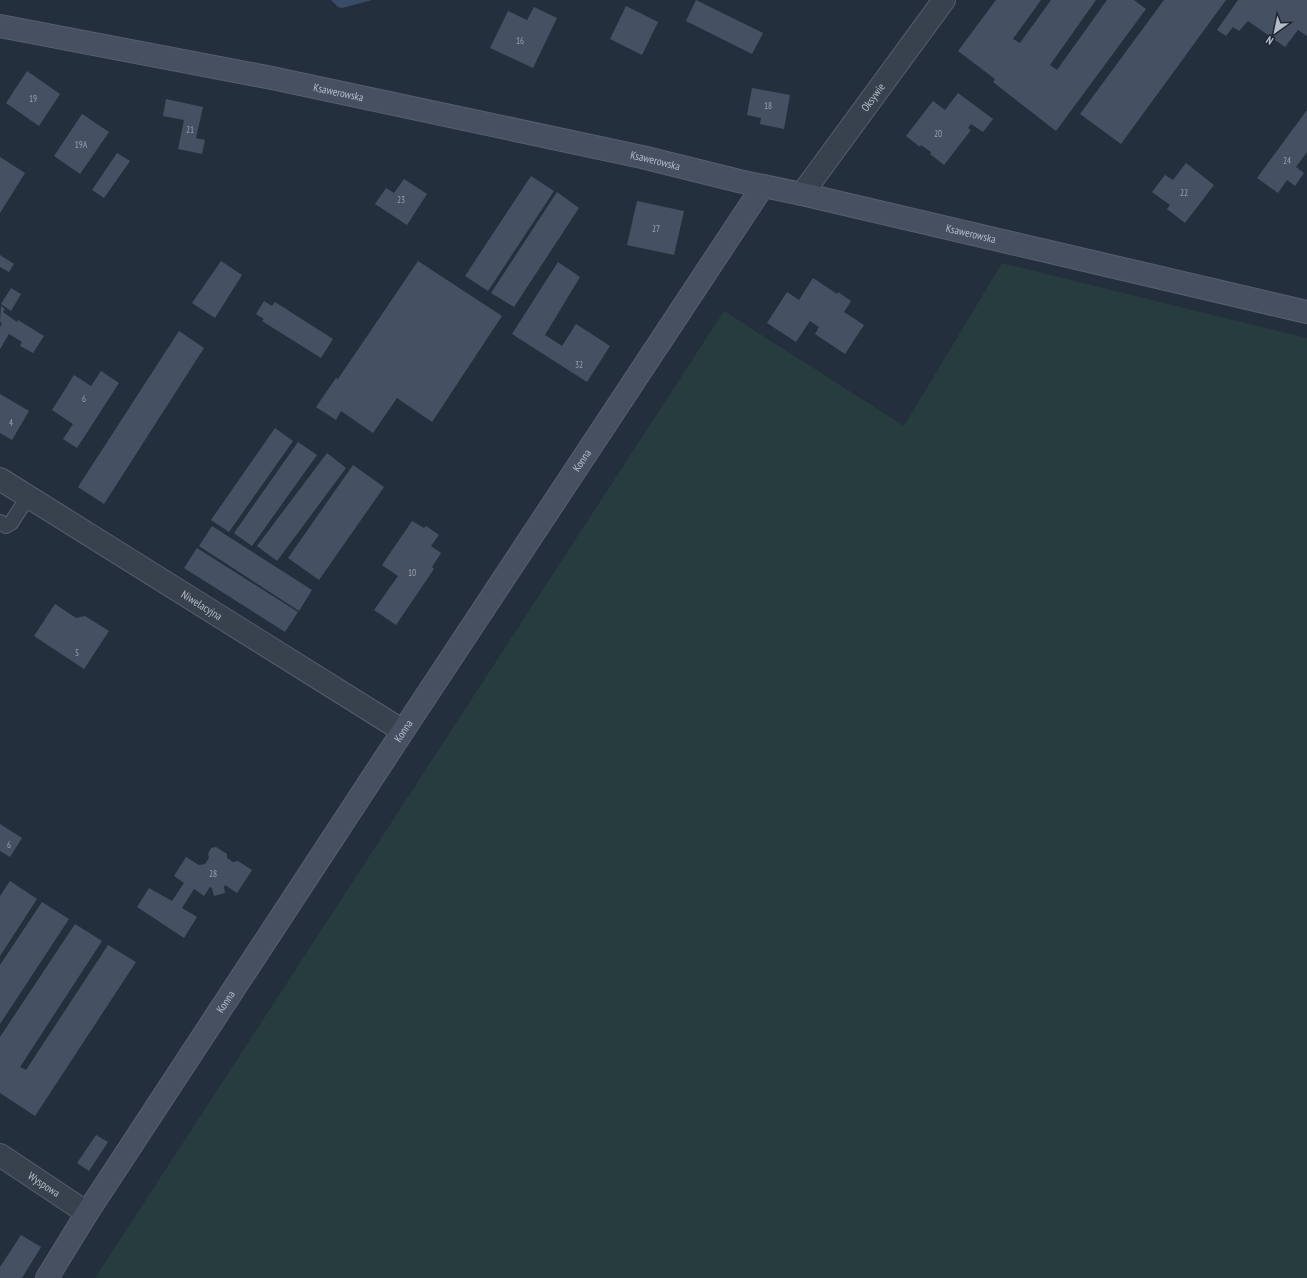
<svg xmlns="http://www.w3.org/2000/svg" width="1307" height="1278" viewBox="0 0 1307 1278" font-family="'PT Sans Narrow',sans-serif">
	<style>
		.green { fill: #263c3f }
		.water { fill: #394c67 }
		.building { fill: #455162 }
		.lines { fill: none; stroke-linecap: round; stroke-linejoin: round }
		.lane-casing { stroke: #565f6c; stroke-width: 16 }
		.street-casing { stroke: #565f6c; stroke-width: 24 }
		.secondary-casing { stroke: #565f6c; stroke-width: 24 }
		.lane { stroke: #38414e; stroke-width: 14 }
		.street { stroke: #38414e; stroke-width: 22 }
		.secondary { stroke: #465061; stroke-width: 22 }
		.labels { text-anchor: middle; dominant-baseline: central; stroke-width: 3; stroke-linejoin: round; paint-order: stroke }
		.number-label { font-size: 9px; fill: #98a1af }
		.street-label { font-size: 11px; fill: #b4bcc9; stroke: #1d2633 }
	</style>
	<rect width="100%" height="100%" fill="#242f3e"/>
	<polygon class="green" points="1002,263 1307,338 1307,1278 95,1278 724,311 904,426"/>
	<polygon class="water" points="331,0 372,0 342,8 338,7"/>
	<g class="building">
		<polygon points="696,0 763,33 752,54 686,21"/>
		<polygon points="996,0 1041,0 1013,39 1020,43 1051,0 1096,0 1050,65 1057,70 1107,0 1134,0 1146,9 1056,131 993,82 995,79 958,51"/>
		<polygon points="1164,0 1226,0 1121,144 1080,114"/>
		<polygon points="1238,0 1307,0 1307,36 1298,30 1285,47 1248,21 1239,31 1233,27 1226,36 1217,30"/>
		<polygon points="626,6 658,22 642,55 610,39"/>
		<polygon points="534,7 557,18 533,68 490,48 508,11 527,20"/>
		<polygon points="27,71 60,94 39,126 6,103"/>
		<polygon points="752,88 790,95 784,129 760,124 761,118 747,115"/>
		<polygon points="958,93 993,119 983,132 971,124 968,128 971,130 944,165 930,154 931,152 921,145 920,147 906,136 933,101 945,110"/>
		<polygon points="166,99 203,107 196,138 205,140 202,154 178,149 184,120 163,116"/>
		<polygon points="1307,110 1307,152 1296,167 1304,173 1295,186 1287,180 1278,193 1257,178"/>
		<polygon points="82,114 109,132 80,174 54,156"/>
		<polygon points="117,153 130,161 104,198 92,190"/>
		<polygon points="0,157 25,173 0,213"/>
		<polygon points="1186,163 1214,185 1185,223 1167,209 1170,205 1152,192 1165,175 1173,180"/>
		<polygon points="531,176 554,191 488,291 465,276"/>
		<polygon points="404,179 427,194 407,225 375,204 386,188 394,193"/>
		<polygon points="557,192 579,208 514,307 491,293"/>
		<polygon points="637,201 684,211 674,255 627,245"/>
		<polygon points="0,255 14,264 9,272 0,267"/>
		<polygon points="221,261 242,275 215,318 192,303"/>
		<polygon points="418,261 502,316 432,422 397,398 373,433 341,411 336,420 316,407 336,378 338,379"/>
		<polygon points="558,262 580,277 545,335 562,346 576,324 610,346 587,382 512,334"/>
		<polygon points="813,278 837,294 838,292 851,301 844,312 864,325 845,354 815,334 819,327 810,321 796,342 767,323 787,292 799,300"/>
		<polygon points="11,288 21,294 11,311 1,304"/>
		<polygon points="264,301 272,306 275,302 333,339 321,358 262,321 264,319 256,314"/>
		<polygon points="1,306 5,309 3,312 17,322 18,320 44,336 33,353 20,346 22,342 9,334 0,349 0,327 2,323 0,322"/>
		<polygon points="179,331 204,348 104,504 78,487"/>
		<polygon points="101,371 119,383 77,448 63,439 73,424 52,410 74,375 91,386"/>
		<polygon points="0,394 29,411 12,440 0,433"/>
		<polygon points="275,428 293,441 229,532 211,520"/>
		<polygon points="298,442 317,455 252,546 234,533"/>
		<polygon points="327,453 346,468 277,561 257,546"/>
		<polygon points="353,465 384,487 319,580 288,558"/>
		<polygon points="412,521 424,528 426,526 439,535 431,546 441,553 432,567 434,569 396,625 374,610 398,576 382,565"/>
		<polygon points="212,526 312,590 299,611 199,546"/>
		<polygon points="197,548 298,612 285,632 184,568"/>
		<polygon points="55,604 76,618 85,616 109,631 84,669 34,636"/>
		<polygon points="0,824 22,838 10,857 0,851"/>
		<polygon points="216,847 227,854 227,858 233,862 238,861 252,870 237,893 225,885 224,887 225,893 214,896 212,888 210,887 204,896 194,889 182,908 197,917 184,938 137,907 149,888 172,901 184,883 174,876 186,857 199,865 205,864 209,858 208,854 211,848"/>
		<polygon points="10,881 37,899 0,956 0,896"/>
		<polygon points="42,902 69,919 0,1024 0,965"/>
		<polygon points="75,924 102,941 20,1067 26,1070 108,945 136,962 35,1116 0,1093 0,1037"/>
		<polygon points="96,1135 108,1142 89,1171 77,1163"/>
		<polygon points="21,1235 41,1247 22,1278 0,1278 0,1267"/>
	</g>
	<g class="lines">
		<g class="lane-casing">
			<polyline id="lane" points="0,522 6,526 11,523 28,497"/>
		</g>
		<g class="street-casing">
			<g id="street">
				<path id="s1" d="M 802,194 L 944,0"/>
				<path id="s2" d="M 0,479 L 403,731"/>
				<path id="s3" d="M 0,1155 L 87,1213"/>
			</g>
		</g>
		<g class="secondary-casing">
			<g id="secondary">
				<path id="s4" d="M 0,26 L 272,78 L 642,157 L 743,182 L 802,194 L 1307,312"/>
				<path id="s5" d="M 47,1278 L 87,1213 L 403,731 L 763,186"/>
			</g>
		</g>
		<use href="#lane" class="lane"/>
		<use href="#street" class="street"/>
		<use href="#secondary" class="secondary"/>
	</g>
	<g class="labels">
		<g class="number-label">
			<text x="520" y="40">16</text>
			<text x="33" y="98">19</text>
			<text x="768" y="105">18</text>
			<text x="190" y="129">21</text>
			<text x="938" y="133">20</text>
			<text x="81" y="144">19A</text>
			<text x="1287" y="160">24</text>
			<text x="1184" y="192">22</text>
			<text x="401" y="199">23</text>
			<text x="656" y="228">27</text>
			<text x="579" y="364">32</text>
			<text x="84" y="398">6</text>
			<text x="11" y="422">4</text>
			<text x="412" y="572">10</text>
			<text x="77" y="652">5</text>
			<text x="9" y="844">6</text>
			<text x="213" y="873">28</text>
		</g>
		<g class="street-label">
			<text stroke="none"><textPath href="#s4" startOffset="345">Ksawerowska</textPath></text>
			<text stroke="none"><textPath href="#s1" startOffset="120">Oksywie</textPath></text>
			<text stroke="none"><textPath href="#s4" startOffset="669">Ksawerowska</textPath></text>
			<text stroke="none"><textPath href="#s4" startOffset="993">Ksawerowska</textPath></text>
			<text stroke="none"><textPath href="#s5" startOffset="977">Konna</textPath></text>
			<text stroke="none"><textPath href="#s2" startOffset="238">Niwelacyjna</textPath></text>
			<text stroke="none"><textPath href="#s5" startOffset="653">Konna</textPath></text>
			<text stroke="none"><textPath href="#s5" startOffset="329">Konna</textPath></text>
			<text stroke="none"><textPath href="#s3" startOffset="53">Wyspowa</textPath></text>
		</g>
	</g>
	<g transform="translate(1275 32) rotate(213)" stroke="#1d2633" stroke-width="3" paint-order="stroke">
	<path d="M0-3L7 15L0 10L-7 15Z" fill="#b4bcc9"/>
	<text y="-6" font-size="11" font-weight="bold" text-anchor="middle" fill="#b4bcc9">N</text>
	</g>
</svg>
